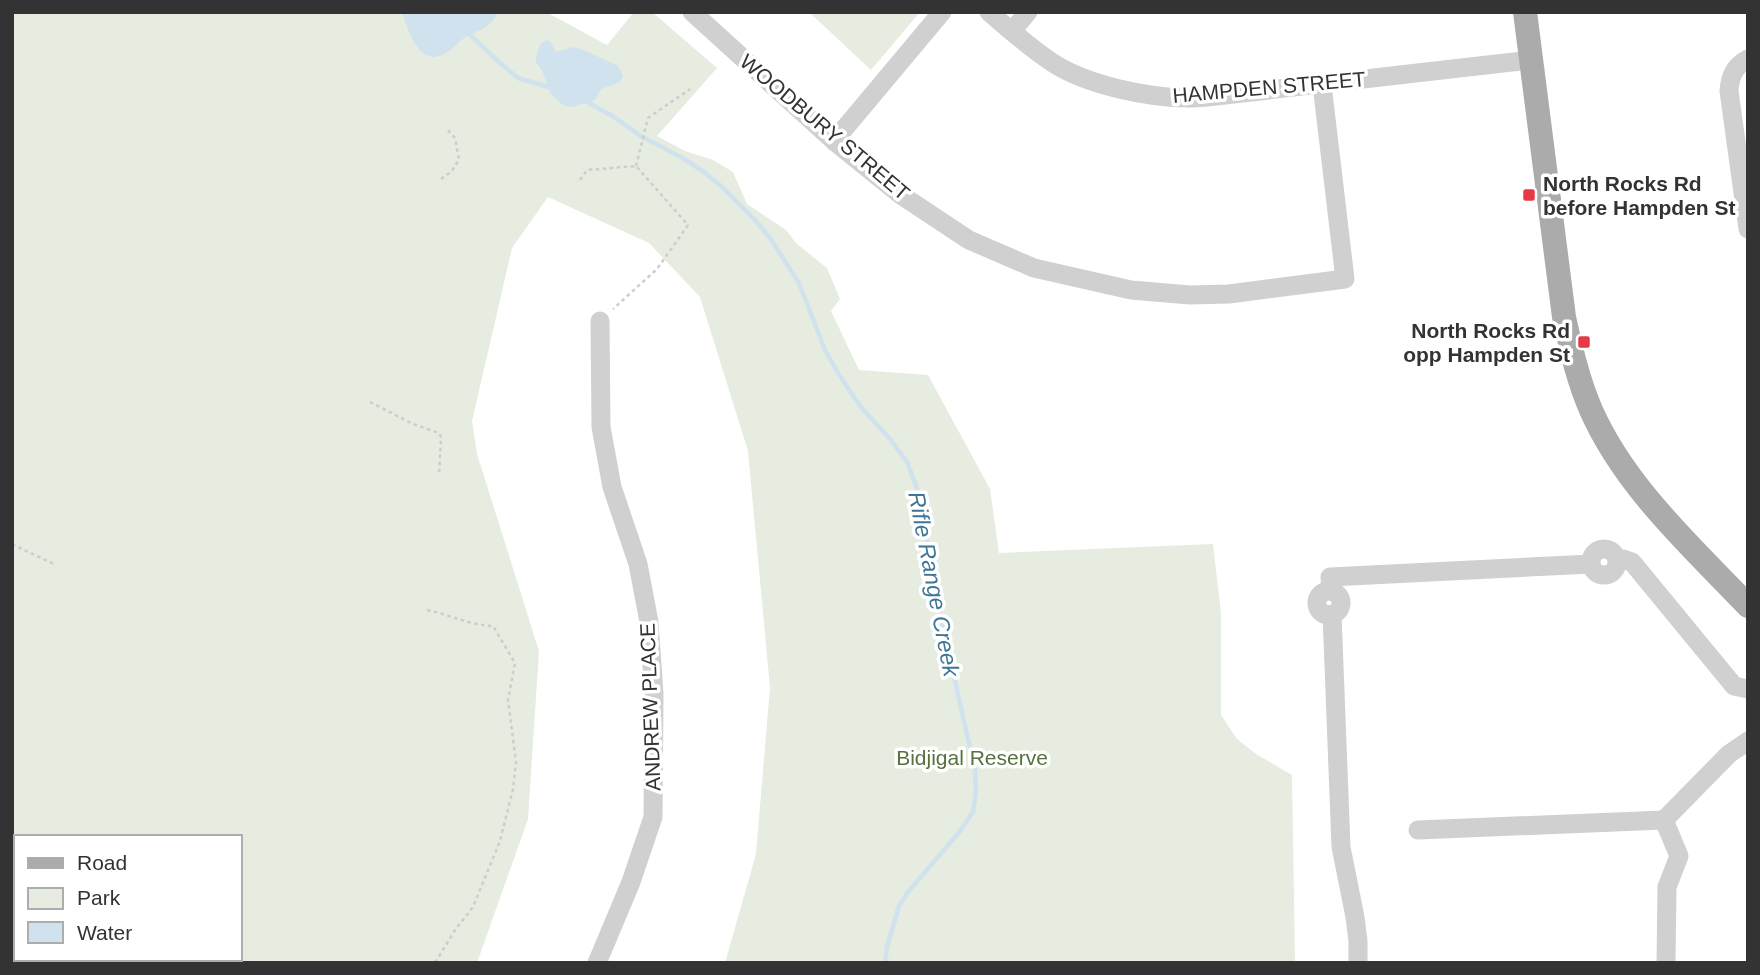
<svg xmlns="http://www.w3.org/2000/svg" width="1760" height="975" viewBox="0 0 1760 975" font-family="Arial,sans-serif">
	<style>
		.green { fill: #e6ecdf; fill-rule: evenodd }
		.water { fill: #cfe2ee }
		.lines { fill: none; stroke-linecap: round; stroke-linejoin: round }
		.stream { stroke: #cfe2ee; stroke-width: 4.5 }
		.path { stroke: #cdcdcd; stroke-width: 2.5; stroke-dasharray: 3.5 3.5; stroke-linecap: butt }
		.minor { stroke: #d0d0d0; stroke-width: 19 }
		.major { stroke: #ababab; stroke-width: 24 }
		.poi-dot { fill: #e63946; stroke: #fff; stroke-width: 2.5 }
		.labels { text-anchor: middle; dominant-baseline: central; stroke-width: 7; stroke-linejoin: round; paint-order: stroke }
		.street-label { font-size: 21px; fill: #333; stroke: #fff }
		.poi-label { font-size: 21px; font-weight: bold; fill: #333; stroke: #fff; text-anchor: start }
		.park-label { font-size: 21px; fill: #56703f; stroke: #fff }
		.water-label { font-size: 23px; font-style: italic; fill: #3f7597; stroke: #fff }
	</style>
	<rect width="100%" height="100%" fill="#fff"/>
	<g class="green">
		<path d="M 12,12 L 546,12 L 607,45 L 634,12 L 652,12 L 717,68 L 657,136 L 685,151 L 713,160 L 733,172 L 747,204 L 786,230 L 796,243 L 827,268 L 840,299 L 831,311 L 859,370 L 928,375 L 990,489 L 999,553 L 1213,544 L 1221,613 L 1221,715 L 1237,739 L 1256,754 L 1292,775 L 1295,963 L 725,963 L 756,854 L 770,688 L 748,451 L 700,297 L 649,243 L 548,197 L 512,248 L 472,421 L 477,454 L 539,651 L 528,819 L 477,963 L 12,963 ZM 16,837 L 240,837 L 240,959 L 16,959 Z"/>
		<polygon points="809,12 920,12 871,70"/>
	</g>
	<g class="water">
		<path d="M 402,12 L 498,12 C 493,26 480,30 469,35 C 459,40 452,51 442,55 C 418,66 407,27 402,12 Z"/>
		<polygon points="548,40 553,45 555,52 573,47 586,51 618,66 623,75 620,82 601,89 595,100 572,107 564,106 551,94 542,70 536,62 536,56 541,43"/>
	</g>
	<g class="lines">
		<g class="stream">
			<polyline points="465,30 500,63 518,78 552,88"/>
			<polyline points="583,100 611,115 641,136 684,159 704,172 721,186 755,220 770,238 799,283 825,350 838,373 860,406 890,439 907,462 920,496 924,511 930,570 975,770 976,792 973,812 960,831 908,892 899,906 887,947 885,963"/>
		</g>
		<g class="path">
			<polyline points="636,166 648,118 690,89"/>
			<polyline points="441,179 451,172 459,160 455,138 446,128"/>
			<polyline points="580,180 587,170 636,166 688,225 657,269 613,309"/>
			<polyline points="370,402 413,424 439,433 441,437 439,475"/>
			<polyline points="12,544 56,565"/>
			<path d="M 427,610 C 450,615 469,625 493,626 L 515,663 L 508,700 L 516,762 L 513,789 L 500,841 L 473,907 L 455,930 L 435,963"/>
		</g>
		<g class="minor">
			<polyline points="692,12 834,141 901,195 969,240 1034,268 1131,290 1190,295 1229,294 1345,279 1322,85"/>
			<path d="M 989,12 C 1010,30 1030,48 1053,63 C 1087,85 1148,98 1189,98 C 1198,98 1207,97 1216,96 L 1530,60"/>
			<polyline points="1012,31 1028,12"/>
			<path d="M 1748,59 C 1734,66 1730,77 1729,91 L 1748,229"/>
			<polyline points="834,141 942,12"/>
			<circle cx="1604" cy="562" r="13"/>
			<polyline points="1617,560 1623,559 1632,562 1734,686 1748,689"/>
			<polyline points="1331,591 1330,577 1591,564"/>
			<circle cx="1329" cy="603" r="12"/>
			<polyline points="1332,614 1341,847 1355,917 1358,941 1358,963"/>
			<polyline points="1664,820 1679,856 1667,887 1666,963"/>
			<polyline points="1418,830 1664,820 1729,754 1748,741"/>
			<polyline points="597,963 631,882 653,817 654,694 649,622 638,564 612,487 601,427 600,321"/>
		</g>
		<path class="major" d="M 1525,12 L 1564,317 C 1571,349 1578,380 1591,410 C 1625,487 1691,546 1748,606"/>
	</g>
	<g class="poi-dot">
		<rect x="1522" y="188" width="14" height="14" rx="3.5"/>
		<rect x="1577" y="335" width="14" height="14" rx="3.5"/>
	</g>
	<g class="labels">
		<g class="street-label">
			<text transform="translate(1269 87) rotate(-5)">HAMPDEN STREET</text>
			<text transform="translate(825 127) rotate(40)">WOODBURY STREET</text>
			<text transform="translate(650 707) rotate(-92)">ANDREW PLACE</text>
		</g>
		<g class="poi-label">
			<text x="1543" y="183">North Rocks Rd<tspan x="1543" dy="24">before Hampden St</tspan></text>
			<text x="1570" y="330" text-anchor="end">North Rocks Rd<tspan x="1570" dy="24">opp Hampden St</tspan></text>
		</g>
		<g class="park-label">
			<text x="972" y="757">Bidjigal Reserve</text>
		</g>
		<g class="water-label">
			<text transform="translate(934 584) rotate(79)">Rifle Range Creek</text>
		</g>
	</g>
	<rect width="1760" height="975" fill="none" stroke="#333333" stroke-width="28"/>
	<rect x="14" y="835" width="228" height="126" fill="#ffffff" stroke="#adadad" stroke-width="2"/>
	<rect x="28" y="858" width="35" height="10" fill="#ababab" stroke="#adadad" stroke-width="2"/>
	<text x="77" y="870" font-size="21" fill="#333333">Road</text>
	<rect x="28" y="888" width="35" height="21" fill="#e6ecdf" stroke="#adadad" stroke-width="2"/>
	<text x="77" y="905" font-size="21" fill="#333333">Park</text>
	<rect x="28" y="922" width="35" height="21" fill="#cfe2ee" stroke="#adadad" stroke-width="2"/>
	<text x="77" y="940" font-size="21" fill="#333333">Water</text>
</svg>
